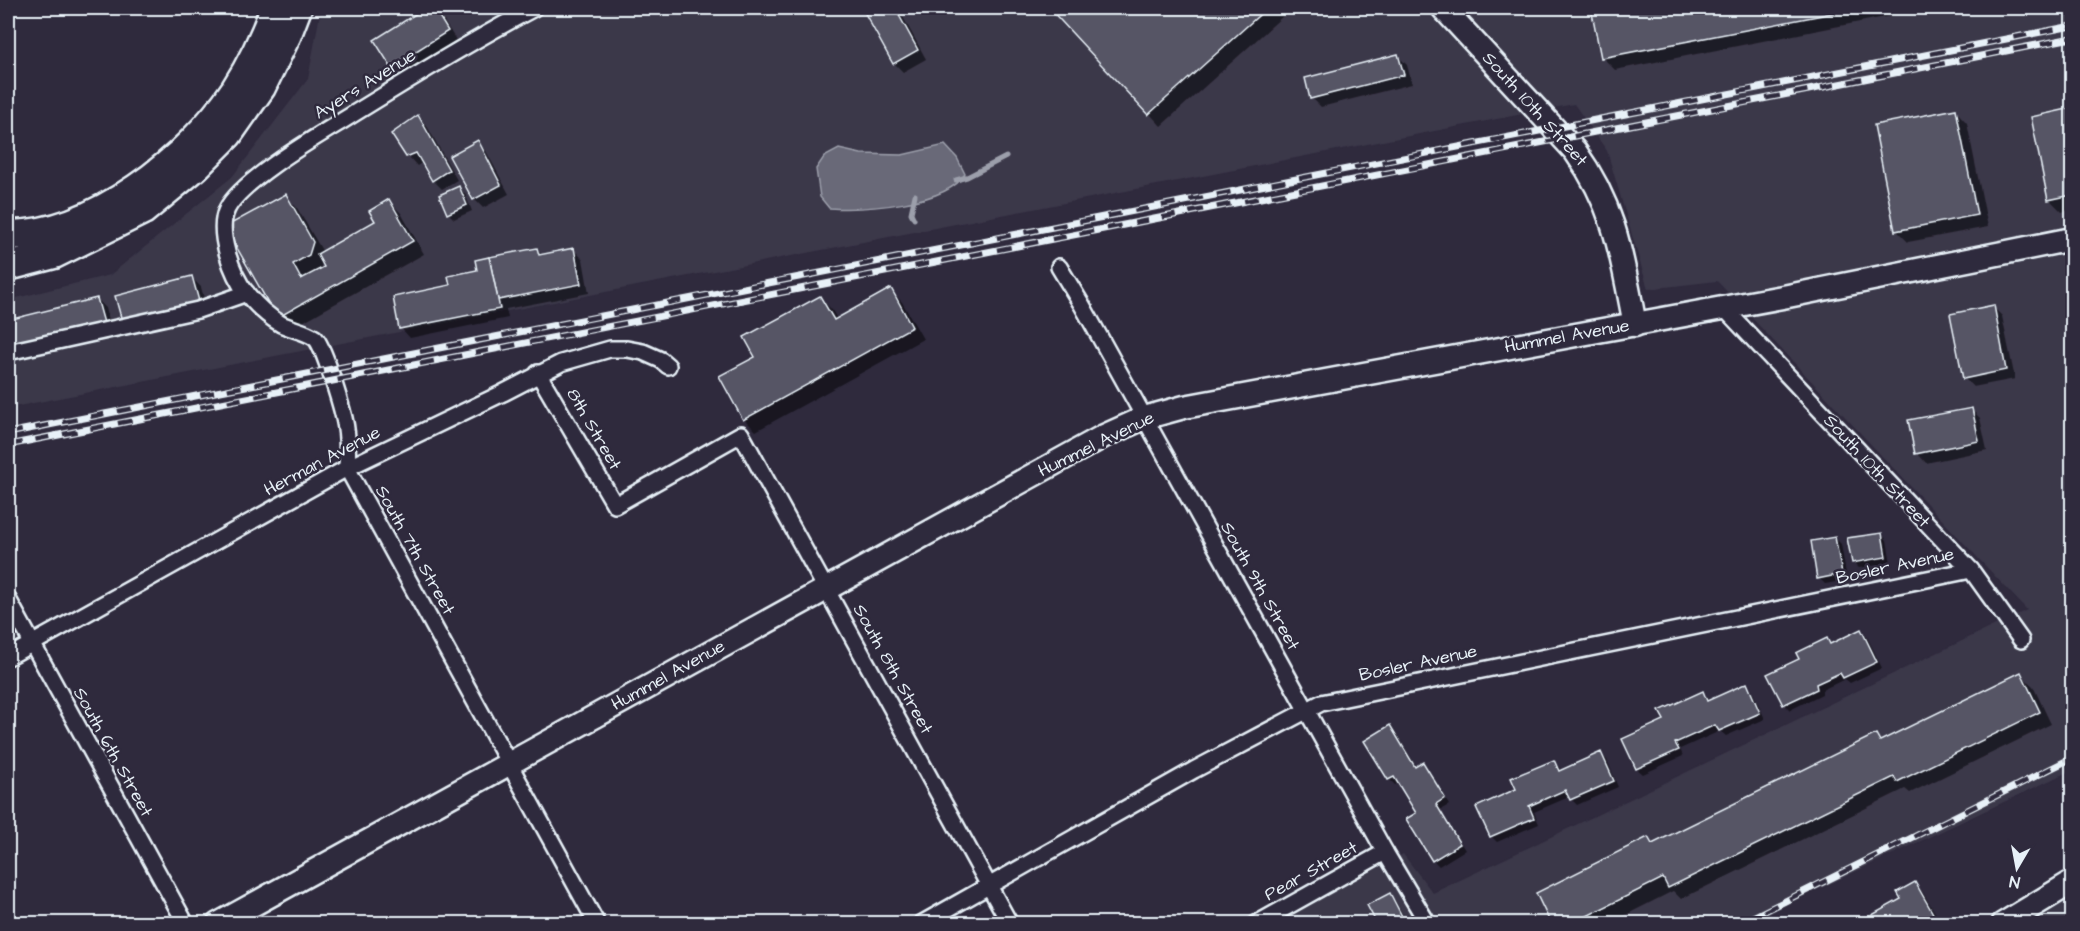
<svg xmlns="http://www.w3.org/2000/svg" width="2080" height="931" viewBox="0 0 2080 931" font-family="'Architects Daughter',sans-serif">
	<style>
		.built { fill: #3b3749 }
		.water { fill: #696978; stroke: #9c9fab; stroke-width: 1.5 }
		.shadow { fill: #0007; fill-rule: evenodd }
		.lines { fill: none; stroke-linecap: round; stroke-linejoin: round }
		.stream { stroke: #9c9fab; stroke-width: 5 }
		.building { fill: #575565; stroke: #e8f1f8; stroke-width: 1.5 }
		.street-casing { stroke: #e8f1f8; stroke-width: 20 }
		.secondary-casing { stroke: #e8f1f8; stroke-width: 27 }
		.highway-casing { stroke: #e8f1f8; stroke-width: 33 }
		.street { stroke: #2f2a3d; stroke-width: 15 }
		.secondary { stroke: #2f2a3d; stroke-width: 22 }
		.highway { stroke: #2f2a3d; stroke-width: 28 }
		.rail-casing { stroke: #e8f1f8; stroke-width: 7 }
		.rail { stroke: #2f2a3d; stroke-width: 4.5; stroke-dasharray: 14; stroke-linecap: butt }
		.labels { text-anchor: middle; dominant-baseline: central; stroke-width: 5; stroke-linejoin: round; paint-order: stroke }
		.street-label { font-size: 18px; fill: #e8f1f8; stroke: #2f2a3d }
	</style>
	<rect width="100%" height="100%" fill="#2f2a3d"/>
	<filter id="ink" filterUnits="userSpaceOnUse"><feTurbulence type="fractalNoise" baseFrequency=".0167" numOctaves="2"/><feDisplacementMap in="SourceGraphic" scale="12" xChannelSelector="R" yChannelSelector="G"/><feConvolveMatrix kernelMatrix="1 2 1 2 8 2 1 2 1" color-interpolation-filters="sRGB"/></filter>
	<g filter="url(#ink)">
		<g class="built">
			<polygon points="321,8 2072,8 2072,770 1746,923 1275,923 1403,854 1433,893 2027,610 1717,281 1648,289 1607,151 1574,104 8,408 8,300 110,275 232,177 308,79"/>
			<polygon points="2072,895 2072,923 2026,923 2035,918"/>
		</g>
		<path class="water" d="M 945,145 L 957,158 L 965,174 C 947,205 863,210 829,208 L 820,197 L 816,169 L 824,157 L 839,149 L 861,154 L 902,155 Z"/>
		<g class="shadow">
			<polygon points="428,8 433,8 440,15 456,40 402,75 393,66 376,40"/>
			<polygon points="858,8 898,8 926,59 903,72 894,63 867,14 865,14"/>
			<polygon points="1052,8 1292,8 1161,126"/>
			<polygon points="1592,8 1931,8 1615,70 1602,57"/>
			<polygon points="1398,56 1407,65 1412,84 1321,107 1312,98"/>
			<polygon points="1955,110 1967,123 1988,227 1908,242 1896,230"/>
			<polygon points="2072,110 2072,209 2062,212 2049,199 2032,118"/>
			<polygon points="418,117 427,126 457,180 442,189 433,180 423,162 417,166 408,156 393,134"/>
			<polygon points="477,142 486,151 509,194 483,208 474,199"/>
			<polygon points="459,188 465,194 472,211 454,219 448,213"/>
			<path d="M 285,195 L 297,208 L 323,252 L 377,222 L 389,201 L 401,213 L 424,254 L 290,329 L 278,317 ZM 322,262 L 326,267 L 320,270 Z"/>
			<polygon points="537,249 543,256 574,250 583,259 589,293 506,309 508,318 410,338 401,328 451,287 479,271"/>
			<polygon points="192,278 201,287 207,310 133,330"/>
			<polygon points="890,290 902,302 923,339 756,431 744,419 757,357 820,298 832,310 837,319"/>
			<polygon points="97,299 106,308 112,332 8,354 8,322"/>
			<polygon points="1993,307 2002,316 2015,379 1973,387 1964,378"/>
			<polygon points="1971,409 1980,418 1987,450 1926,463 1917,453"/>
			<polygon points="2072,520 2072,534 2067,523"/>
			<polygon points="1881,534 1887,540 1891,563 1859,568 1853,562"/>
			<polygon points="1835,538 1841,544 1847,580 1825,584 1819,578"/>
			<polygon points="1861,631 1867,637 1882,668 1850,683 1845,679 1822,690 1822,694 1790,710 1784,704 1801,659 1827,640 1832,645"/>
			<polygon points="2020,674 2033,686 2051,724 1910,793 1905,789 1681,899 1673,891 1608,924 1553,924 1648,839 1654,845 1876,736 1882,742"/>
			<polygon points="1746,685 1752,691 1765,719 1726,736 1720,731 1680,749 1683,756 1643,774 1637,769 1624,739 1666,721 1703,693 1710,701"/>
			<polygon points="1390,727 1396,733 1417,768 1422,764 1428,770 1449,805 1440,810 1465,850 1439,866 1433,860 1418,814 1399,783 1395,785 1389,779"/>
			<polygon points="1601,754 1607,760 1618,787 1577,805 1569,797 1534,812 1539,824 1497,842 1491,836 1518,790 1554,761 1562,771"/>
			<polygon points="1914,884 1923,893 1942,924 1879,924 1903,899"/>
			<polygon points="1389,895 1395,900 1408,924 1379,924"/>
		</g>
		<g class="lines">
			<g class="stream">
				<polyline points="956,180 967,177 1006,157"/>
				<polyline points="914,219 911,213 915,195"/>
			</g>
		</g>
		<g class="building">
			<polygon points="425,8 434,8 448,31 391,67 374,40"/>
			<polygon points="862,8 895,8 918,50 893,64"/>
			<polygon points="1049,8 1267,8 1148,115"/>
			<polygon points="1591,8 1859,8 1601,58"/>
			<polygon points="1398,54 1404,75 1310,99 1305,78"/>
			<polygon points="2072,108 2072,195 2048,200 2031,117"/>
			<polygon points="1956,109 1977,215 1895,231 1874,125"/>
			<polygon points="418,115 449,170 432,181 416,153 406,157 391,134"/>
			<polygon points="478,140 501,185 473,200 449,156"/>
			<polygon points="459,186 467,205 447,214 439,195"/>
			<polygon points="286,194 313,242 309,255 293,264 301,279 324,267 317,254 375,221 369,211 389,199 413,241 277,318 225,227"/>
			<polygon points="537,248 539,255 574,248 581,284 498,300 489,257"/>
			<polygon points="489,257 500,309 399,329 393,297 450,285 448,276 477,270 475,260"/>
			<polygon points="192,276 199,301 122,321 115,296"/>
			<polygon points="891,288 912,327 743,420 719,376 755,357 744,337 820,296 834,320"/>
			<polygon points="97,298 104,323 8,347 8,320"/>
			<polygon points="1994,305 2006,370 1963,379 1950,314"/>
			<polygon points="1972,408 1979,441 1915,454 1908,420"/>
			<polygon points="1882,533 1886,557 1852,563 1847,538"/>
			<polygon points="1835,537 1842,574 1817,579 1811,541"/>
			<polygon points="1861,629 1877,662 1843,678 1840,673 1816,684 1817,689 1783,705 1767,674 1799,659 1796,653 1827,638 1830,644"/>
			<polygon points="2021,672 2040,712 1897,782 1894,777 1668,888 1663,878 1571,924 1551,924 1536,893 1648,837 1652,844 1876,734 1880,741"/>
			<polygon points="1747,683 1760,713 1719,731 1715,725 1675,743 1679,750 1636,769 1622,739 1664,720 1659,711 1703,691 1707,701"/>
			<polygon points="1390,725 1415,767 1423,762 1445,798 1436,804 1460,844 1432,861 1406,819 1416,813 1394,777 1388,780 1364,741"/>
			<polygon points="1601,752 1614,781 1570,800 1565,790 1529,806 1534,818 1490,837 1476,807 1516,789 1511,778 1554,760 1559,771"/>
			<polygon points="1915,882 1939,924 1877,924 1872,915 1901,899 1897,892"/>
			<polygon points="1390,893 1406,924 1377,924 1367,905"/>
		</g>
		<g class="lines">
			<g class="street-casing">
				<g id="street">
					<path d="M 534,8 C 468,43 405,82 342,121 C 314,138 241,181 227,209 C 216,232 232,275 247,294 C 256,305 269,317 281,324 C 291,329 305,331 315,338 C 323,344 341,405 344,418 C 348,434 348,451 347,468 L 597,924"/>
					<polyline points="1059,267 1082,305 1385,852 1428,924"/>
					<polyline points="1724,308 1971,570 2021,640"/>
					<polyline points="8,352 198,310 247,293"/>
					<polyline points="538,373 615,505 741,434 1010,924"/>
					<polyline points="8,599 186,924"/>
					<polyline points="8,657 347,468 503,393 561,363 610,349 627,349 643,352 661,360 668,366"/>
					<polyline points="921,924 1194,770 1321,703 1971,570"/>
					<polyline points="1256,924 1385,852"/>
				</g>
			</g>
			<g class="secondary-casing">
				<g id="secondary">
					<path d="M 1443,8 L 1575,151 C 1616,208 1622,258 1635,325"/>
					<polyline points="218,924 1104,436 1144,418 1184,407 1788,296 2072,239"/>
					<polyline points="2003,924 2072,882"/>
				</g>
			</g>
			<g class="highway-casing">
				<g id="highway">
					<path d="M 8,235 C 94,236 190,158 235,90 C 252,64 265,36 275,8"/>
					<polyline points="8,266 54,254 143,210 195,167 228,134 261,87 287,34 297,8"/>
				</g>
			</g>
			<use href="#street" class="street"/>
			<use href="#secondary" class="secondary"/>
			<use href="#highway" class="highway"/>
			<g class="rail-casing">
				<g id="rail">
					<polyline points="8,433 2072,26"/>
					<polyline points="8,445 2072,38"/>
					<polyline points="1739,924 2072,758"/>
				</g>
			</g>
			<use href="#rail" class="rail"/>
		</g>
	</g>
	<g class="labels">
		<g class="street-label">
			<text transform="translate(365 84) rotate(-32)">Ayers Avenue</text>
			<text transform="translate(1535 109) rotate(48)">South 10th Street</text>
			<text transform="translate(1567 336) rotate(-10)">Hummel Avenue</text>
			<text transform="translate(594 429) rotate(60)">8th Street</text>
			<text transform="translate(1096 444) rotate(-26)">Hummel Avenue</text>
			<text transform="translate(322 461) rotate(-28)">Herman Avenue</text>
			<text transform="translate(1877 471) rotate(47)">South 10th Street</text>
			<text transform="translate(415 550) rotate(61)">South 7th Street</text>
			<text transform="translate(1895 566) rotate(-12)">Bosler Avenue</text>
			<text transform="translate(1260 586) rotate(61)">South 9th Street</text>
			<text transform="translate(1418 663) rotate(-12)">Bosler Avenue</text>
			<text transform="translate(893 669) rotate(61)">South 8th Street</text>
			<text transform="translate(668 675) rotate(-29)">Hummel Avenue</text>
			<text transform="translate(113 752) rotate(61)">South 6th Street</text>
			<text transform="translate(1311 871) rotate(-29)">Pear Street</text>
		</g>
	</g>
	<rect width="2080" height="931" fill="none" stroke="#2f2a3d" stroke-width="30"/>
	<rect x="15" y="15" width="2050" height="901" fill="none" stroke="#e8f1f8" stroke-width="2" filter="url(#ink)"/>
	<g transform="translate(2017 868) rotate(190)" stroke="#2f2a3d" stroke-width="4.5" paint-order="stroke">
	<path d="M0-4.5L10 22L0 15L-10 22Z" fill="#e8f1f8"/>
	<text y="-9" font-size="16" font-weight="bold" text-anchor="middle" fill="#e8f1f8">N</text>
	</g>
</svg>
